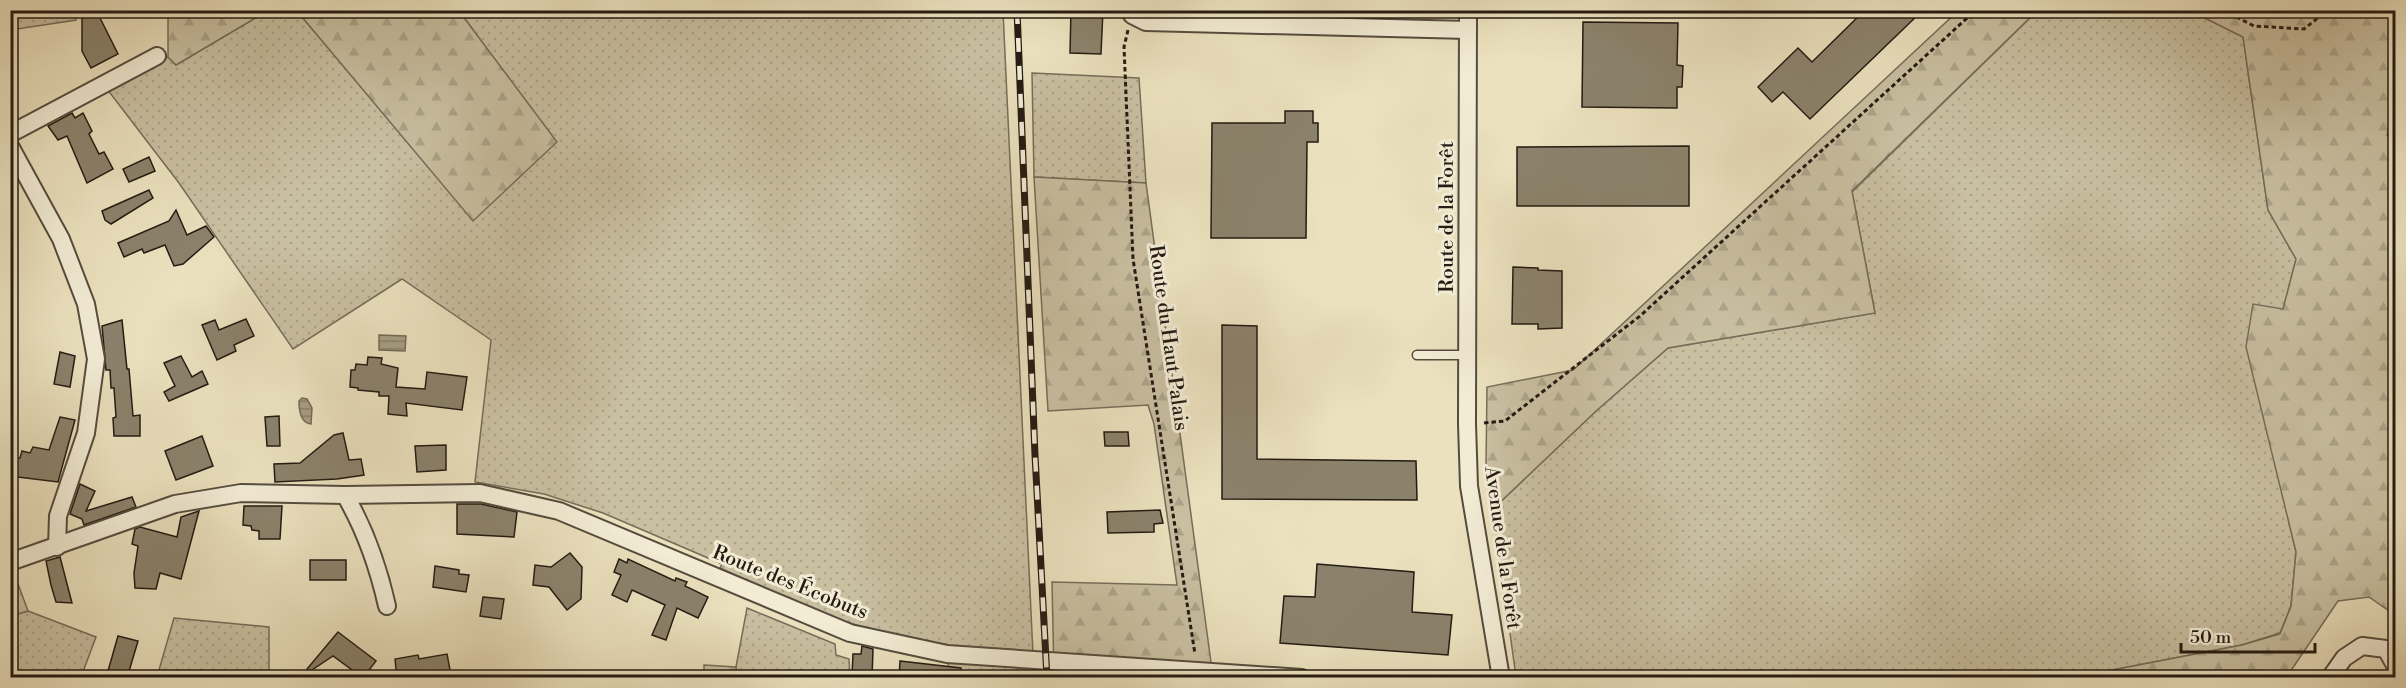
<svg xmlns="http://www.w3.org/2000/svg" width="2406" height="688" viewBox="0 0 2406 688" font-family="'Libre Bodoni',serif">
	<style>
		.grass { fill: url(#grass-dots); stroke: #766d5a; stroke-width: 1.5 }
		.forest { fill: url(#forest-firs); stroke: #766d5a; stroke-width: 1.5 }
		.water { fill: url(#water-rules); stroke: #736a57; stroke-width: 1.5 }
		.building { fill: #8b826c; stroke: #241b13; stroke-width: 1.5 }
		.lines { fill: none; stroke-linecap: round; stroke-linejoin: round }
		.lane-casing { stroke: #564c3e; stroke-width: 11 }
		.street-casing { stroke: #564c3e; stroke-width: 20 }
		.path { stroke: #241b13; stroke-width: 3; stroke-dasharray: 4.5 3; stroke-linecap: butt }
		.lane { stroke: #f2ecd5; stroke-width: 8 }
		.street { stroke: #f2ecd5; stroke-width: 16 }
		.rail-casing { stroke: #241b13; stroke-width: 7 }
		.rail { stroke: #f2ecd5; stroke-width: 4.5; stroke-dasharray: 14; stroke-linecap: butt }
		.labels { text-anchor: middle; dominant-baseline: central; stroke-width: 6; stroke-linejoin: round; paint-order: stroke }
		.street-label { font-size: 20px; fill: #241b13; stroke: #f2ecd5 }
	</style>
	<defs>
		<pattern id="grass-dots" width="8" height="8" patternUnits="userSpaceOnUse" patternTransform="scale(1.5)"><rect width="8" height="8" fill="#c9bfa1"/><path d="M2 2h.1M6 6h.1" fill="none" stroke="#aca48a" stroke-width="1.8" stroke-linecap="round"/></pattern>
		<pattern id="forest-firs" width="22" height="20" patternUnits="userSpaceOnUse" patternTransform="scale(1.5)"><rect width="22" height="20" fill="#c9bfa1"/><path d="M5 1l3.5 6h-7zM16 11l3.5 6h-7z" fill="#aca48a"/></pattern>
		<pattern id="water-rules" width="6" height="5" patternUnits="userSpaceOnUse" patternTransform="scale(1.5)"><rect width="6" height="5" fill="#a79e84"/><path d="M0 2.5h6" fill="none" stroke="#88806b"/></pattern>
	</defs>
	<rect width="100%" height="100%" fill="#ebe1be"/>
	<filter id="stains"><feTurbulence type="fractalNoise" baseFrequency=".00333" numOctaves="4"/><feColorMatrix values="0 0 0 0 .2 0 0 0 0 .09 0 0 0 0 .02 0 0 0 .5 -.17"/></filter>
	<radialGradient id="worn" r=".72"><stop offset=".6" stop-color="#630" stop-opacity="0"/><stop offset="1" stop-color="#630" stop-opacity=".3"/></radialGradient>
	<g class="grass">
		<polygon points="11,10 76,11 76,20 11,30"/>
		<polygon points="267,11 297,11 473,220 556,142 459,11 1003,11 1034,676 1107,676 1106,677 948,677 949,645 884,634 813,611 720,568 722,564 603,513 544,494 475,482 491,340 402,279 293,349 179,183 107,89 168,57 176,65"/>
		<polygon points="2037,11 2191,11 2243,37 2268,210 2296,259 2283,310 2276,465 2296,552 2291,606 2280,633 2242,645 2076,677 1516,677 1493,509 1595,412 1668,348 1875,313 1852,192"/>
		<polygon points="1032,73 1139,78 1146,183 1034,177"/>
		<polygon points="747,608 835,644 836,655 849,659 850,677 737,678 736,667"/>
		<polygon points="28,611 96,637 81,677 11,677 11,616"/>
		<polygon points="174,618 269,627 269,677 157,677"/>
	</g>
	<g class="forest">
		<polygon points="168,11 168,10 267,11 176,65 168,57"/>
		<polygon points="297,11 459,11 557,142 473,221"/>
		<polygon points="1958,11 2037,11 1852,191 1875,313 1668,348 1595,412 1493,509 1486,466 1487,387 1573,370"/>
		<polygon points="2191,11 2395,11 2395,104 2387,135 2396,139 2395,615 2369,597 2338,601 2290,672 2291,677 2076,677 2242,645 2280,634 2291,606 2296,552 2246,347 2253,304 2283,309 2296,259 2268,210 2243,37"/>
		<polygon points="1034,177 1146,183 1213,677 1054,676 1052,582 1177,585 1154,424 1148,405 1048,411"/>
		<polygon points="14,573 28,611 11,616 11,574"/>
		<polygon points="704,665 736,667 737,677 704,677"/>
	</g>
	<g class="water">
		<polygon points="379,335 406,336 405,351 379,350"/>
		<path d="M 302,398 L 307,399 L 312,408 L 311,424 C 301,423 299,411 299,401 Z"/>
	</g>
	<g class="building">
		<polygon points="82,10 96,10 118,54 91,68 82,51"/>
		<polygon points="1071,10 1103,10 1101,54 1070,53"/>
		<polygon points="1865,10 1923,10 1810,119 1783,92 1772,102 1758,87 1798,48 1812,62"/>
		<polygon points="1583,22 1678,23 1677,65 1683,66 1682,87 1677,87 1677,108 1582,107"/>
		<polygon points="1285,111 1313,111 1313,123 1318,123 1318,142 1307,142 1306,238 1211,238 1212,123 1285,123"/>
		<polygon points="72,113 75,118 83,113 92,131 89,134 99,154 104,152 113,169 87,183 67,136 58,140 48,126"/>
		<polygon points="1689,146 1689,206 1517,206 1517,147"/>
		<polygon points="149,157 155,171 129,182 123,169"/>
		<polygon points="149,190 153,198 111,224 105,220 102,211"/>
		<polygon points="176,210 187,235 206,226 214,237 183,264 174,266 165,245 144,253 142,249 124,257 118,243 169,221"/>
		<polygon points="1513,267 1538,268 1538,270 1562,271 1562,328 1538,329 1538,324 1512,324"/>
		<polygon points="246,319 254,336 234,345 236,351 217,360 202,325 215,320 219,330"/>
		<polygon points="122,320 127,369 129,369 133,416 140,415 140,436 114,436 113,418 116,417 114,388 111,388 110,370 106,370 102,326"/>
		<polygon points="1222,325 1257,326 1257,459 1416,461 1417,500 1222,499"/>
		<polygon points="60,352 75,356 70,387 54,384"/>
		<polygon points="181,356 192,377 202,371 208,384 169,401 164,392 175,386 164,363"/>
		<polygon points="368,357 382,358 381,364 398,368 396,387 425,389 427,372 467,377 462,410 406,403 407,416 388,414 389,396 379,396 379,392 358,390 358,388 350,387 351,370 355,370 356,364 367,365"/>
		<polygon points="279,416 280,446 267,446 265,417"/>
		<polygon points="60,417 75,420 58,482 10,476 10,459 20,458 22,451 30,453 33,447 49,450"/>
		<polygon points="1104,432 1128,432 1129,446 1105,446"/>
		<polygon points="343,433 349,460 361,459 364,475 337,479 275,482 274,464 300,463 334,435"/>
		<polygon points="202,436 213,466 176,480 165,451"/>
		<polygon points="446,445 446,470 417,472 415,446"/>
		<polygon points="80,484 95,491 86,511 132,497 136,507 84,525 82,519 70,514"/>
		<polygon points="457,504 481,504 517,512 514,537 457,534"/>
		<polygon points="244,506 282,506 280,539 259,539 259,531 252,530 251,526 243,525"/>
		<polygon points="1160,510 1163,523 1154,524 1154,532 1108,533 1107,512"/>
		<polygon points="199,511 181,579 160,573 156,589 135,588 134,573 138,546 132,544 135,529 140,527 177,537 181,517"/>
		<polygon points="570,553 582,567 581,599 567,610 549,587 533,585 535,565 551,567"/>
		<polygon points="60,557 72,603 56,602 51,585 46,561"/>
		<polygon points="619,559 627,563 628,559 675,581 676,578 687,582 685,586 708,597 698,618 677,608 666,640 652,635 665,605 632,590 627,602 612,595 621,575 614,572"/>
		<rect x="310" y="560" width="36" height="20"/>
		<polygon points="1317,564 1414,572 1412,612 1452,615 1448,655 1280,643 1284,596 1315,597"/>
		<polygon points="435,566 459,570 459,574 469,575 466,592 433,587"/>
		<polygon points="483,597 504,599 501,619 480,616"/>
		<polygon points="338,632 376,661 363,678 346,678 352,670 333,656 309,672 307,669"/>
		<polygon points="118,636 138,641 127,678 106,678"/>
		<polygon points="862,646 873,649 872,678 858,678 858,674 852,675 853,654 861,654"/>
		<polygon points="447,654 451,675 397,678 395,659 418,655 419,659"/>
		<polygon points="900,661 961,668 961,678 899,678"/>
	</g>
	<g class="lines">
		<g class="lane-casing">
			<polyline id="lane" points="1417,355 1467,355"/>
		</g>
		<g class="street-casing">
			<g id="street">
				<polyline points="1129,10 1132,15 1146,22 1468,30"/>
				<polyline points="1468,10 1467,424 1469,486 1501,678"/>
				<polyline points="10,134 157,56"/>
				<polyline points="10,146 61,239 86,304 96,359 86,433 58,516 57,547"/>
				<path d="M 345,495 C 366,531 378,566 387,606"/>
				<polyline points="10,562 175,504 241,493 345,495 480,493 559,511 850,633 947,654 1302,678"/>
				<polyline points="2330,678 2344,658 2362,646 2386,649 2396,667"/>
			</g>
		</g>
		<g class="path">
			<polyline points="2223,10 2254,26 2304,29 2328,10"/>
			<polyline points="1128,30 1124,47 1133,259 1195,654"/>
			<polyline points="1484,423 1505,421 1640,316 1976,10"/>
		</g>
		<use href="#lane" class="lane"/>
		<use href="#street" class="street"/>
		<g class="rail-casing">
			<polyline id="rail" points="1017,10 1035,455 1047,678"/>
		</g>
		<use href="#rail" class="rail"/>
	</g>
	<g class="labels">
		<g class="street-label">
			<text transform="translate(1447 217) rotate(-90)">Route de la Forêt</text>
			<text transform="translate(1168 338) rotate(82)">Route du Haut Palais</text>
			<text transform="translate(1502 548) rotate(82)">Avenue de la Forêt</text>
			<text transform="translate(790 583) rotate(22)">Route des Écobuts</text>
		</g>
	</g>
	<rect width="2406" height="688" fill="none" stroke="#ebe1be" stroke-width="36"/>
	<rect x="12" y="12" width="2382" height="664" fill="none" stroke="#241b13" stroke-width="3"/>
	<rect x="18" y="18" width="2370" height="652" fill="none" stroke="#241b13" stroke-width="1.5"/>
	<path d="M2181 643v9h134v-9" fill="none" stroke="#241b13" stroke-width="3"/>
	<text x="2190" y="643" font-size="18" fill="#241b13" stroke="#f2ecd5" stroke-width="4.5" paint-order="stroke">50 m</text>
	<rect width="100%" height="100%" filter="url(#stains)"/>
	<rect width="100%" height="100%" fill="url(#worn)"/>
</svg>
